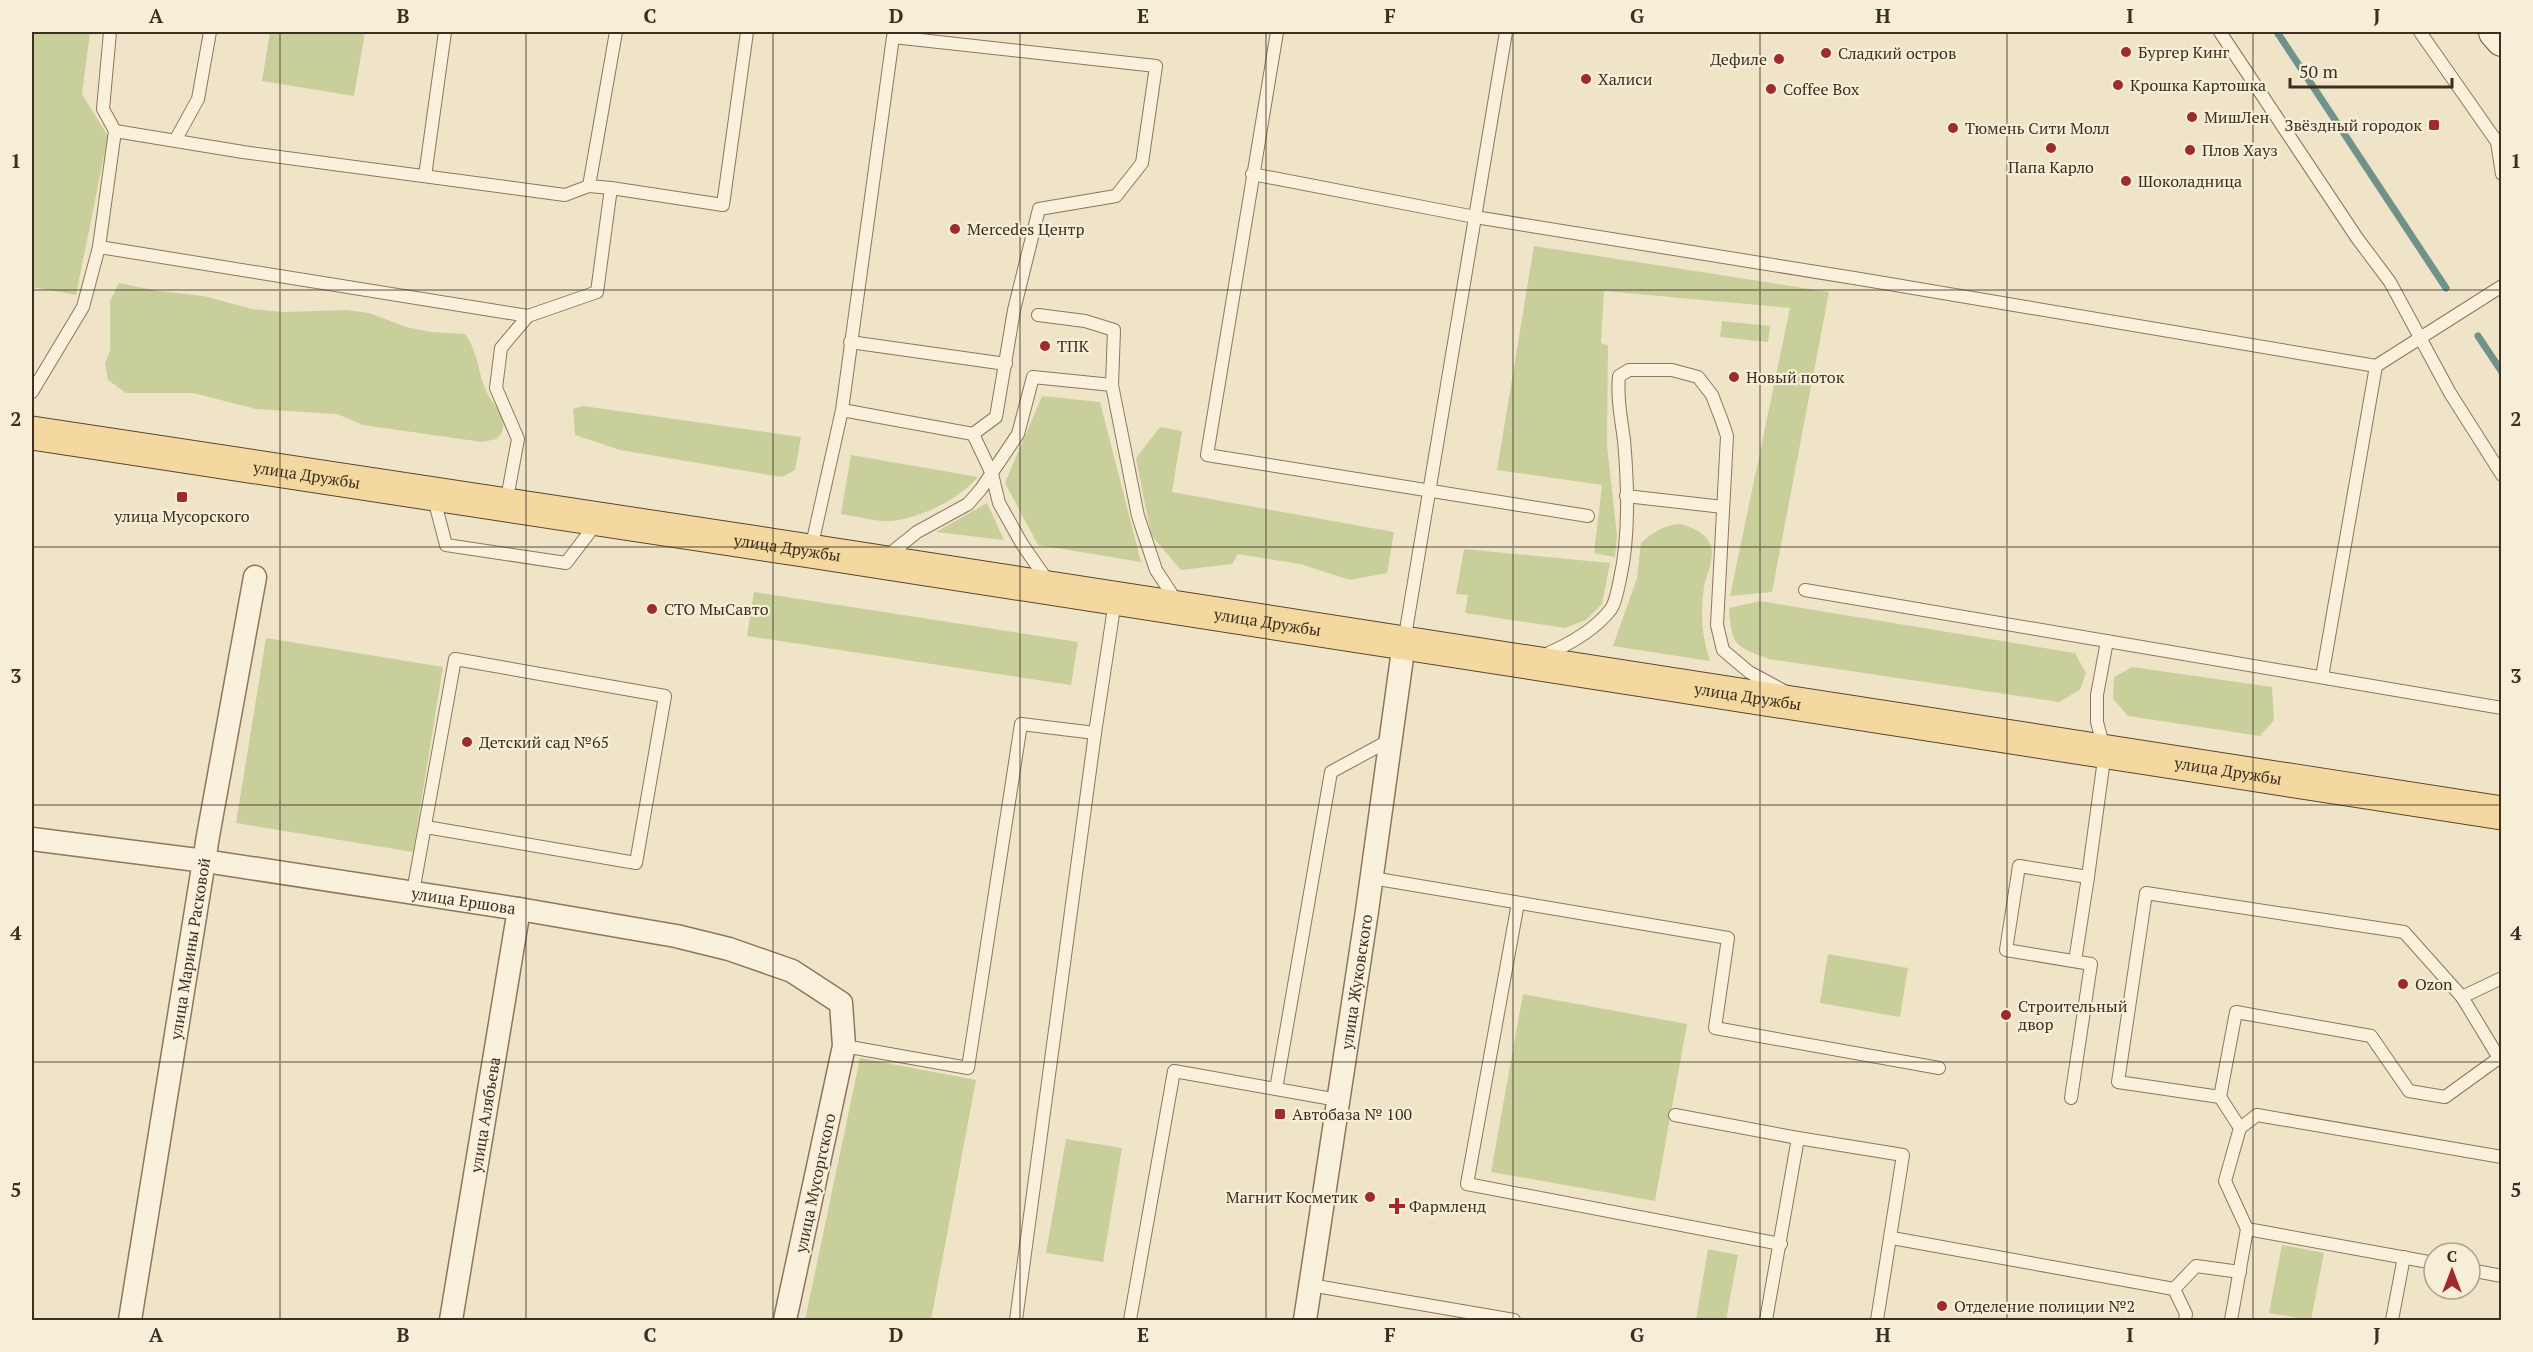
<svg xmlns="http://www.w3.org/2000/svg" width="2533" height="1352" viewBox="0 0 2533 1352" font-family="'PT Serif',serif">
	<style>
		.green { fill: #c9cf9b }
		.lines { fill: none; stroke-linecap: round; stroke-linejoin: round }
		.stream { stroke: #6f938a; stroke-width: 7 }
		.service-casing { stroke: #8d765c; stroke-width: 14 }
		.minor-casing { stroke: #8d765c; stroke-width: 25 }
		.secondary-casing { stroke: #6f573f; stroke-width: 34 }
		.primary-casing { stroke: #5b4430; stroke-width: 35 }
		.service { stroke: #faf1dc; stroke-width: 12 }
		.minor { stroke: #faf1dc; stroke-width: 22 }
		.secondary { stroke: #faf1dc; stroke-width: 32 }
		.primary { stroke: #f3d9a0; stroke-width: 33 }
		.grid { fill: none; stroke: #3d2e20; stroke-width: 1.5; stroke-opacity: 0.55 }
		.poi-dot { fill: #9e2a2b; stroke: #f7eed8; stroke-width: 2 }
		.labels { text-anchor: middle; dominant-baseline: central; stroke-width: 4.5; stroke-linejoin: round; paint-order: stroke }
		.poi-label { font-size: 16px; fill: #3d2e20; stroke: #f7eed8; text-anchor: start }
		.street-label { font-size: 16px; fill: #3d2e20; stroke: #f7eed8 }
		.neatline { fill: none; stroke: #3d2e20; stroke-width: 2 }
		.grid-label { font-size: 20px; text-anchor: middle; font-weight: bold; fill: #3d2e20 }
	</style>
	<rect width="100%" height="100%" fill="#f0e4c8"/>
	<g class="green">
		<polygon points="32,32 90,32 82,94 108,136 76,295 32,287"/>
		<polygon points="270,32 365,32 354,96 262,81"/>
		<polygon points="1534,246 1829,292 1772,592 1730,596 1790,308 1604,291 1601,343 1608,345 1607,445 1617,535 1615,557 1594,553 1602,485 1497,470"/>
		<path d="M 119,283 L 159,291 L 204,296 L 252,309 L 283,312 L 347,310 L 369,313 L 406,327 L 431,332 L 465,334 C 478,352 477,368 485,388 C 489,400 500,408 503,422 C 504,429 502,434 497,439 L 482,442 L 363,425 L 337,414 L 256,409 L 193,393 L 126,393 L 108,380 L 105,364 L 110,350 L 110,301 Z"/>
		<polygon points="1722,321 1770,326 1768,342 1720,337"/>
		<polygon points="1042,396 1100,402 1141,562 1038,545 1005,483"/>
		<polygon points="583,406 801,437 795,470 782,477 620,450 575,435 573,409"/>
		<polygon points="1160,427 1182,431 1172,492 1394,532 1387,573 1350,580 1300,564 1238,554 1232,564 1181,570 1151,535 1136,458"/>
		<path d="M 851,455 L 978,477 C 958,500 922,517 892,521 C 876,522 856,516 841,514 Z"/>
		<polygon points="987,503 1004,540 936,532"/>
		<path d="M 1682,524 C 1694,529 1707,533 1711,546 C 1715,558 1706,576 1704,587 C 1700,614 1702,636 1710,661 L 1613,646 L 1637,578 L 1641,543 C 1655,531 1664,525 1682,524 Z"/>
		<polygon points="1464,549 1610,563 1602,604 1586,620 1565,628 1465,613 1468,595 1456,594"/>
		<polygon points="754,592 1078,642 1071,685 747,636"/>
		<path d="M 1760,601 L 2075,653 L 2086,673 L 2080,690 L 2059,702 L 1769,659 C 1735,647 1731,645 1729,608 Z"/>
		<polygon points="266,638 443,667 413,852 236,823"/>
		<polygon points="2132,667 2272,687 2274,720 2260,736 2128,716 2113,699 2114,677"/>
		<polygon points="1828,954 1908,968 1900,1017 1820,1003"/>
		<polygon points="1523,994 1687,1024 1655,1201 1491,1172"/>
		<polygon points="860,1058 976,1080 931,1320 805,1320"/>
		<polygon points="1066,1139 1122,1148 1103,1262 1046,1253"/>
		<polygon points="2282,1245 2324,1253 2311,1320 2269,1313"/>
		<polygon points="1708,1249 1738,1255 1726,1320 1696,1320"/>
	</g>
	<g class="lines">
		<g class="stream">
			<polyline points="2277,32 2446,288"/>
			<polyline points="2478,336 2502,372"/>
		</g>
		<g class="service-casing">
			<g id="service">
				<polyline points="1277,32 1207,455 1588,516"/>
				<polyline points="2220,32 2357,238 2390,282 2450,393 2502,475"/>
				<polyline points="2420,32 2497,142 2502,174"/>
				<polyline points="115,131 243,152 565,195 589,186 611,188"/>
				<polyline points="176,139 198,99 210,32"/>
				<polyline points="1252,174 1475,217 1860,279 2376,366 2502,286"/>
				<polyline points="425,176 445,32"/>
				<polyline points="589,186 616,32"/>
				<polyline points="99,247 528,316"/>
				<polyline points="1038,315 1085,321 1114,330 1112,385 1138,516 1156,570 1177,602"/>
				<polyline points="850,342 1006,364"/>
				<polyline points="32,392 83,307 99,247 115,131 103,109 110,32"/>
				<polyline points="973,434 992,474 999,503 1022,544 1049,583"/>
				<polyline points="433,495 446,545 566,563 598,521"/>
				<polyline points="1626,496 1723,507"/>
				<polyline points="506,504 518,439 496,388 501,348 528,316 597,292 611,188 723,205 747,32"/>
				<polyline points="811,549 842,410 893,37 1156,66 1142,163 1116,196 1039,209 1014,310 996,417 973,434 842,410"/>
				<polyline points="886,557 917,532 968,504 981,489 1018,434 1033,377 1112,385"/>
				<polyline points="1805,590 2502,708"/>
				<polyline points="1404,642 1506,32"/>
				<path d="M 1542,656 C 1566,646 1595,630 1611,609 C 1616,602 1618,588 1620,579 C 1630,535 1628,485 1624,440 C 1621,418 1617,398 1619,376 L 1629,370 L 1672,370 L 1698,377 L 1712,395 L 1722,421 L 1727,436 L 1717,625 L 1723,650 L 1749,672 L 1784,691"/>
				<polyline points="2322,677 2376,366"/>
				<polyline points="1372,878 1728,938 1715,1028 1939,1068"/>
				<polyline points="413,892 455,659 665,696 636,863 426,827"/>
				<polyline points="1518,903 1467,1184 1781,1244"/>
				<polyline points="2075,961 2088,877"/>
				<polyline points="844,1046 968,1068 1021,724 1095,733 1115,601"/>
				<polyline points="2220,1097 2236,1012 2371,1036 2409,1091 2445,1097 2499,1058 2462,997"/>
				<polyline points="2071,1098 2091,964 2006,950 2019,866 2088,877 2105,752 2097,722 2097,695 2107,641"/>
				<polyline points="1338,1100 1276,1089 1331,772 1390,740"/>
				<polyline points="1675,1115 1798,1138"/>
				<polyline points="2240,1128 2257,1115 2502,1157"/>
				<polyline points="2247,1229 2434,1263"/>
				<polyline points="1892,1238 2174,1289 2196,1266 2240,1272"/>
				<polyline points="2470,1270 2502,1276"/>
				<polyline points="1310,1285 1514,1320"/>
				<polyline points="2174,1289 2186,1314 2185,1320"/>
				<polyline points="1016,1320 1095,733"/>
				<polyline points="1130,1320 1174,1071 1276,1089"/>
				<polyline points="1766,1320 1798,1138 1903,1155 1877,1320"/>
				<polyline points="2231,1320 2247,1229 2225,1181 2240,1128 2220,1097 2118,1082 2146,893 2404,932 2462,997 2502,978"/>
				<polyline points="2392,1320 2404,1257"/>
			</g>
		</g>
		<g class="minor-casing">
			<g id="minor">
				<path id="s1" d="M 32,839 L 205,861 L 519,909 L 676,936 L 729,949 L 792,971 L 841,1003 L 844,1046 L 785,1320"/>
				<path id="s2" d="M 130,1320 L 208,836 L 255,577"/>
				<path id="s3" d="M 451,1320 L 519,909"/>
				<path id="s4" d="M 1305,1320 L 1367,911 L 1404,643"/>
			</g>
		</g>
		<g class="secondary-casing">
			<polyline id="secondary" points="2495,32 2502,40"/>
		</g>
		<g class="primary-casing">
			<g id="primary">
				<path id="s5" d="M 32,433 L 810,551 L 2502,813"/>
			</g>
		</g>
		<use href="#service" class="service"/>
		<use href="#minor" class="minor"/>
		<use href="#secondary" class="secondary"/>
		<use href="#primary" class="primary"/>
	</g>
	<path class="grid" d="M 280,32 L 280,1320M 526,32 L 526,1320M 773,32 L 773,1320M 1020,32 L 1020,1320M 1266,32 L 1266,1320M 1513,32 L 1513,1320M 1760,32 L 1760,1320M 2007,32 L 2007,1320M 2253,32 L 2253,1320M 32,290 L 2502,290M 32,547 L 2502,547M 32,805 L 2502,805M 32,1062 L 2502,1062"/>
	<g class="poi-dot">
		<circle cx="2126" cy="52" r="6"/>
		<circle cx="1826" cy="53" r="6"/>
		<circle cx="1779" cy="59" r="6"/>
		<circle cx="1586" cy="79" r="6"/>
		<circle cx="2118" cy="85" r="6"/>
		<circle cx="1771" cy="89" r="6"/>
		<circle cx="2192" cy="117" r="6"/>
		<rect x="2428" y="119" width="12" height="12" rx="3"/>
		<circle cx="1953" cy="128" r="6"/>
		<circle cx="2051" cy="148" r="6"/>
		<circle cx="2190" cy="150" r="6"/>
		<circle cx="2126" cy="181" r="6"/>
		<circle cx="955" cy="229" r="6"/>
		<circle cx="1045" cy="346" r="6"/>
		<circle cx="1734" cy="377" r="6"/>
		<rect x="176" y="491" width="12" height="12" rx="3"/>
		<circle cx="652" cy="609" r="6"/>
		<circle cx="467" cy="742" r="6"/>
		<circle cx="2403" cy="984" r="6"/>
		<circle cx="2006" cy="1015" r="6"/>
		<rect x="1274" y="1108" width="12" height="12" rx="3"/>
		<circle cx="1370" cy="1197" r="6"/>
		<path d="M1394 1197h6v6h6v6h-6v6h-6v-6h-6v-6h6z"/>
		<circle cx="1942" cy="1306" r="6"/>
	</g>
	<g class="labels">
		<g class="poi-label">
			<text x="2138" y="52">Бургер Кинг</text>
			<text x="1838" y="53">Сладкий остров</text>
			<text x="1767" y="59" text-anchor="end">Дефиле</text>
			<text x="1598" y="79">Халиси</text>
			<text x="2130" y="85">Крошка Картошка</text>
			<text x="1783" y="89">Coffee Box</text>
			<text x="2204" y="117">МишЛен</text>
			<text x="2422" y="125" text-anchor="end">Звёздный городок</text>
			<text x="1965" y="128">Тюмень Сити Молл</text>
			<text x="2202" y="150">Плов Хауз</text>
			<text x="2051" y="167" text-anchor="middle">Папа Карло</text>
			<text x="2138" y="181">Шоколадница</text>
			<text x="967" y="229">Mercedes Центр</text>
			<text x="1057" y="346">ТПК</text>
			<text x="1746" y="377">Новый поток</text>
			<text x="182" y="516" text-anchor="middle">улица Мусорского</text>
			<text x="664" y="609">СТО МыСавто</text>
			<text x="479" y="742">Детский сад №65</text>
			<text x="2415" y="984">Ozon</text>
			<text x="2018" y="1006">Строительный<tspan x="2018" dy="18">двор</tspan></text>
			<text x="1292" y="1114">Автобаза № 100</text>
			<text x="1358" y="1197" text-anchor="end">Магнит Косметик</text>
			<text x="1409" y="1206">Фармленд</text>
			<text x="1954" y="1306">Отделение полиции №2</text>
		</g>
		<g class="street-label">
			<text stroke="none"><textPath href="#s5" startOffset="278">улица Дружбы</textPath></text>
			<text stroke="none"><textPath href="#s5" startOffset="764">улица Дружбы</textPath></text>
			<text stroke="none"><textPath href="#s5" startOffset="1250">улица Дружбы</textPath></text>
			<text stroke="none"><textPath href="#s5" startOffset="1736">улица Дружбы</textPath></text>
			<text stroke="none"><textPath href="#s5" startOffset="2222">улица Дружбы</textPath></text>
			<text stroke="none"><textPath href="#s1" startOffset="436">улица Ершова</textPath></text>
			<text stroke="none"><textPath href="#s2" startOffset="376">улица Марины Расковой</textPath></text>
			<text stroke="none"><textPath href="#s4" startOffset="342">улица Жуковского</textPath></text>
			<text stroke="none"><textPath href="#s3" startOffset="208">улица Алябьева</textPath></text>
			<text transform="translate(815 1183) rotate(-78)">улица Мусоргского</text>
		</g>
	</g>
	<rect width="2533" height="1352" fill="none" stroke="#f7eed8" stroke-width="66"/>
	<g transform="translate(2452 1271)"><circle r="28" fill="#f7eed8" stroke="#ada18e" stroke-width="1.5"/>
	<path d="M0-4.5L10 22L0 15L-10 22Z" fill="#9e2a2b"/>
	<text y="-9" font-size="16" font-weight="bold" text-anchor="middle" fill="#3d2e20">С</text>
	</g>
	<path d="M2290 78v9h162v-9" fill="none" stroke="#3d2e20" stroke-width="3"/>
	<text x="2299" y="78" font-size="18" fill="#3d2e20" stroke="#f7eed8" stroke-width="4.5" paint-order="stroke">50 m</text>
	<rect x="33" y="33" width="2467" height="1286" class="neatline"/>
	<g class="grid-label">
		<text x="156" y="23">A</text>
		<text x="403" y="23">B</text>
		<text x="650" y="23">C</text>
		<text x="896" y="23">D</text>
		<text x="1143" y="23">E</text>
		<text x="1390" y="23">F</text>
		<text x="1637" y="23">G</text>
		<text x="1883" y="23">H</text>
		<text x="2130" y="23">I</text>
		<text x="2377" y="23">J</text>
		<text x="16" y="168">1</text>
		<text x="2516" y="168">1</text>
		<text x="16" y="426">2</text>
		<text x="2516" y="426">2</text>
		<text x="16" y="683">3</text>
		<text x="2516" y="683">3</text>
		<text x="16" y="940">4</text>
		<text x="2516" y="940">4</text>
		<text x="16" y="1197">5</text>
		<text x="2516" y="1197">5</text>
		<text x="156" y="1342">A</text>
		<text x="403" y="1342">B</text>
		<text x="650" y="1342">C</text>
		<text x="896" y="1342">D</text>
		<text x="1143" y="1342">E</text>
		<text x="1390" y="1342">F</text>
		<text x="1637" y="1342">G</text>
		<text x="1883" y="1342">H</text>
		<text x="2130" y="1342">I</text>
		<text x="2377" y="1342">J</text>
	</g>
</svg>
